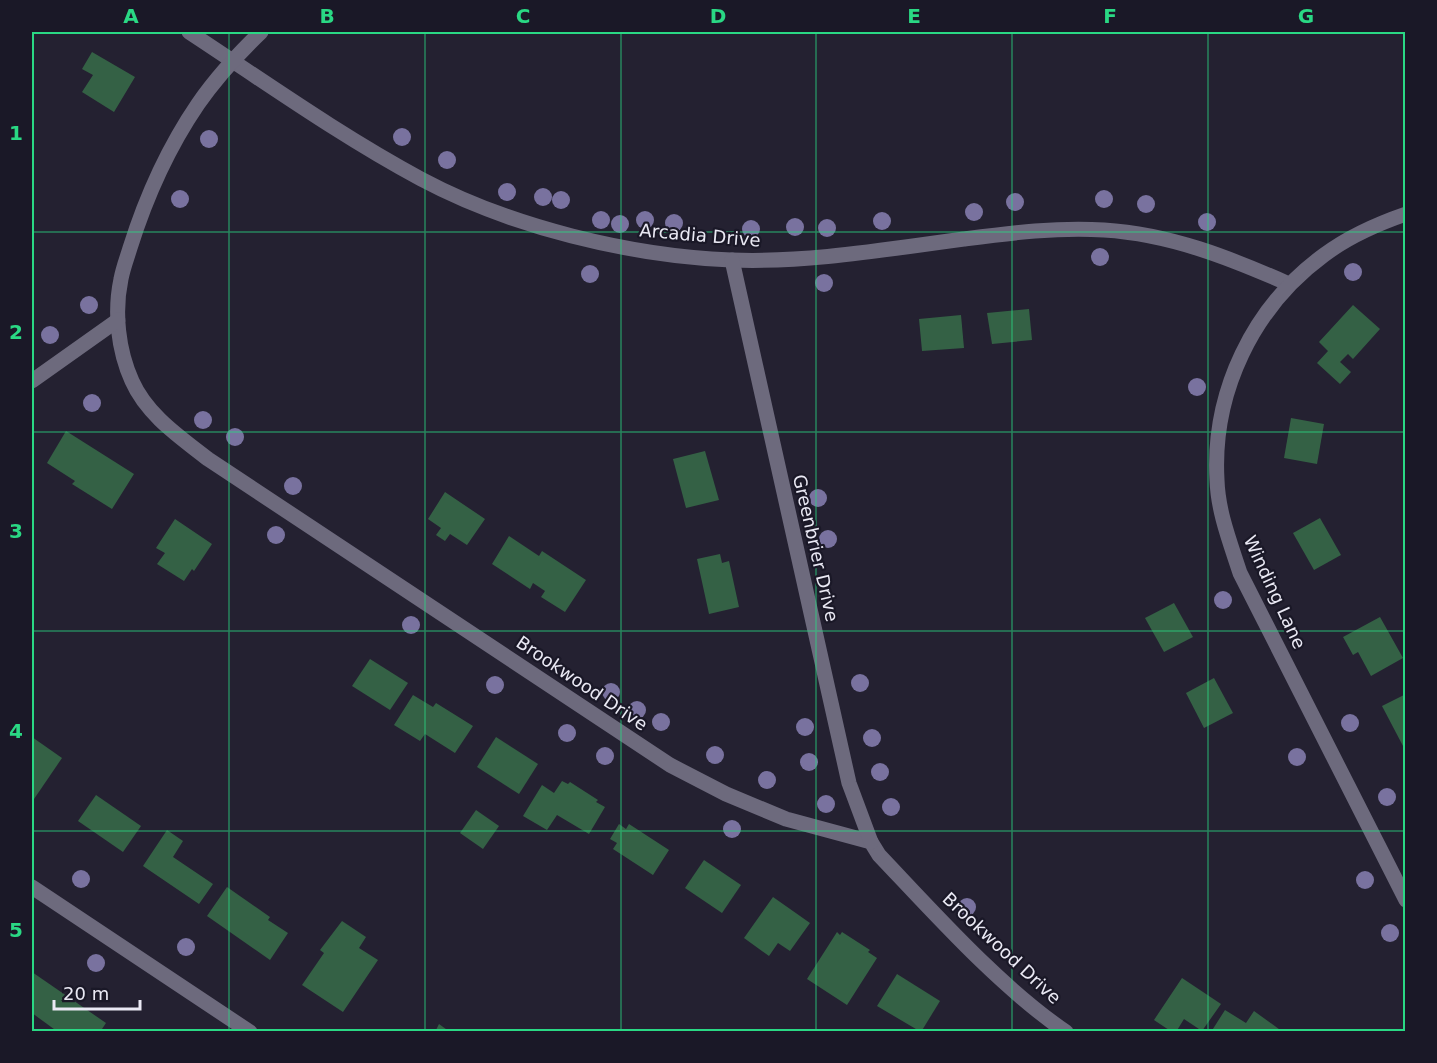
<svg xmlns="http://www.w3.org/2000/svg" width="1437" height="1063" viewBox="0 0 1437 1063" font-family="'DejaVu Sans',sans-serif">
	<style>
		.building { fill: #346145 }
		.lines { fill: none; stroke-linecap: round; stroke-linejoin: round }
		.street { stroke: #6d6a7d; stroke-width: 15 }
		.tree { fill: #79729f }
		.grid { fill: none; stroke: #2ad884; stroke-width: 1.5; stroke-opacity: 0.55 }
		.labels { text-anchor: middle; dominant-baseline: central; stroke-width: 4.5; stroke-linejoin: round; paint-order: stroke }
		.street-label { font-size: 18px; fill: #eae9f4; stroke: #1a1827 }
		.neatline { fill: none; stroke: #2ad884; stroke-width: 2 }
		.grid-label { font-size: 20px; text-anchor: middle; font-weight: bold; fill: #2ad884 }
	</style>
	<rect width="100%" height="100%" fill="#242131"/>
	<g class="building">
		<polygon points="92,52 135,77 114,112 82,92 93,75 82,69"/>
		<polygon points="1353,305 1380,329 1353,359 1348,354 1340,362 1351,372 1340,384 1317,363 1328,351 1319,342"/>
		<polygon points="1029,309 1032,340 992,344 987,313"/>
		<polygon points="961,315 964,348 922,351 919,319"/>
		<polygon points="1291,418 1324,424 1317,464 1284,458"/>
		<polygon points="66,431 134,474 112,509 72,484 75,481 47,463"/>
		<polygon points="705,451 719,500 686,508 673,459"/>
		<polygon points="445,492 485,519 467,545 450,534 445,541 436,535 441,528 428,519"/>
		<polygon points="1320,518 1341,555 1314,570 1293,533"/>
		<polygon points="175,519 212,544 194,571 192,569 184,581 157,564 165,553 156,548"/>
		<polygon points="509,536 539,556 542,551 586,580 565,612 541,597 545,591 533,583 530,589 492,564"/>
		<polygon points="720,554 722,563 729,561 739,607 709,614 697,559"/>
		<polygon points="1174,603 1193,637 1164,652 1145,618"/>
		<polygon points="1380,617 1403,658 1371,676 1358,652 1353,655 1343,637"/>
		<polygon points="370,659 408,683 390,710 352,686"/>
		<polygon points="1214,678 1233,713 1204,728 1186,693"/>
		<polygon points="1406,694 1406,745 1403,746 1382,706"/>
		<polygon points="413,695 433,707 436,703 473,726 455,753 425,734 420,741 394,725"/>
		<polygon points="32,737 62,758 32,802"/>
		<polygon points="496,737 538,764 519,794 477,767"/>
		<polygon points="562,781 568,784 570,782 598,800 596,802 605,807 589,834 557,815 547,830 523,816 542,785 554,793"/>
		<polygon points="96,795 141,826 123,852 78,821"/>
		<polygon points="476,810 499,826 483,849 460,833"/>
		<polygon points="619,824 626,829 629,824 669,850 653,875 613,849 617,843 610,839"/>
		<polygon points="167,830 183,841 173,857 213,884 199,904 143,866"/>
		<polygon points="704,860 741,885 722,913 685,888"/>
		<polygon points="227,887 270,917 268,920 288,933 270,960 207,916"/>
		<polygon points="773,897 810,923 790,951 778,943 769,956 744,938"/>
		<polygon points="342,921 366,937 359,948 378,960 343,1012 302,985 324,953 320,950"/>
		<polygon points="837,932 840,935 842,932 870,950 868,952 877,958 847,1005 807,979"/>
		<polygon points="32,972 106,1023 100,1032 58,1032 32,1013"/>
		<polygon points="897,974 940,1001 921,1032 877,1006"/>
		<polygon points="1182,978 1221,1004 1202,1031 1184,1019 1176,1032 1172,1032 1154,1020"/>
		<polygon points="1225,1010 1246,1023 1254,1011 1283,1032 1211,1032"/>
		<polygon points="439,1024 450,1032 435,1032"/>
	</g>
	<g class="lines">
		<g class="street">
			<path d="M 189,32 C 265,82 341,136 421,179 C 511,227 630,256 731,260 C 809,263 888,249 964,239 C 1011,233 1057,227 1104,230 C 1170,234 1230,258 1289,284"/>
			<path d="M 261,32 C 238,54 216,78 198,104 C 168,148 146,197 130,248 C 127,258 123,268 121,279 C 114,312 118,350 132,381 C 147,415 180,437 208,459 L 670,765 L 726,794 L 786,819 L 871,842 L 879,855 C 935,914 999,986 1066,1032"/>
			<path d="M 1406,214 C 1377,224 1348,237 1324,255 C 1253,307 1212,392 1217,480 C 1218,512 1230,542 1240,573 L 1406,900"/>
			<polyline points="732,260 849,783 871,842"/>
			<polyline points="32,381 118,320"/>
			<polyline points="32,887 250,1032"/>
		</g>
	</g>
	<g class="tree">
		<circle cx="402" cy="137" r="9"/>
		<circle cx="209" cy="139" r="9"/>
		<circle cx="447" cy="160" r="9"/>
		<circle cx="507" cy="192" r="9"/>
		<circle cx="543" cy="197" r="9"/>
		<circle cx="180" cy="199" r="9"/>
		<circle cx="1104" cy="199" r="9"/>
		<circle cx="561" cy="200" r="9"/>
		<circle cx="1015" cy="202" r="9"/>
		<circle cx="1146" cy="204" r="9"/>
		<circle cx="974" cy="212" r="9"/>
		<circle cx="601" cy="220" r="9"/>
		<circle cx="645" cy="220" r="9"/>
		<circle cx="882" cy="221" r="9"/>
		<circle cx="1207" cy="222" r="9"/>
		<circle cx="674" cy="223" r="9"/>
		<circle cx="620" cy="224" r="9"/>
		<circle cx="795" cy="227" r="9"/>
		<circle cx="827" cy="228" r="9"/>
		<circle cx="751" cy="229" r="9"/>
		<circle cx="1100" cy="257" r="9"/>
		<circle cx="1353" cy="272" r="9"/>
		<circle cx="590" cy="274" r="9"/>
		<circle cx="824" cy="283" r="9"/>
		<circle cx="89" cy="305" r="9"/>
		<circle cx="50" cy="335" r="9"/>
		<circle cx="1197" cy="387" r="9"/>
		<circle cx="92" cy="403" r="9"/>
		<circle cx="203" cy="420" r="9"/>
		<circle cx="235" cy="437" r="9"/>
		<circle cx="293" cy="486" r="9"/>
		<circle cx="818" cy="498" r="9"/>
		<circle cx="276" cy="535" r="9"/>
		<circle cx="828" cy="539" r="9"/>
		<circle cx="1223" cy="600" r="9"/>
		<circle cx="411" cy="625" r="9"/>
		<circle cx="860" cy="683" r="9"/>
		<circle cx="495" cy="685" r="9"/>
		<circle cx="611" cy="692" r="9"/>
		<circle cx="637" cy="710" r="9"/>
		<circle cx="661" cy="722" r="9"/>
		<circle cx="1350" cy="723" r="9"/>
		<circle cx="805" cy="727" r="9"/>
		<circle cx="567" cy="733" r="9"/>
		<circle cx="872" cy="738" r="9"/>
		<circle cx="715" cy="755" r="9"/>
		<circle cx="605" cy="756" r="9"/>
		<circle cx="1297" cy="757" r="9"/>
		<circle cx="809" cy="762" r="9"/>
		<circle cx="880" cy="772" r="9"/>
		<circle cx="767" cy="780" r="9"/>
		<circle cx="1387" cy="797" r="9"/>
		<circle cx="826" cy="804" r="9"/>
		<circle cx="891" cy="807" r="9"/>
		<circle cx="732" cy="829" r="9"/>
		<circle cx="81" cy="879" r="9"/>
		<circle cx="1365" cy="880" r="9"/>
		<circle cx="967" cy="907" r="9"/>
		<circle cx="1390" cy="933" r="9"/>
		<circle cx="186" cy="947" r="9"/>
		<circle cx="96" cy="963" r="9"/>
	</g>
	<path class="grid" d="M 229,32 L 229,1032M 425,32 L 425,1032M 621,32 L 621,1032M 816,32 L 816,1032M 1012,32 L 1012,1032M 1208,32 L 1208,1032M 32,232 L 1406,232M 32,432 L 1406,432M 32,631 L 1406,631M 32,831 L 1406,831"/>
	<g class="labels">
		<g class="street-label">
			<text transform="translate(700 235) rotate(5)">Arcadia Drive</text>
			<text transform="translate(816 548) rotate(77)">Greenbrier Drive</text>
			<text transform="translate(1275 592) rotate(65)">Winding Lane</text>
			<text transform="translate(582 683) rotate(34)">Brookwood Drive</text>
			<text transform="translate(1002 948) rotate(43)">Brookwood Drive</text>
		</g>
	</g>
	<rect width="1437" height="1063" fill="none" stroke="#1a1827" stroke-width="66"/>
	<path d="M54 1000v9h86v-9" fill="none" stroke="#eae9f4" stroke-width="3"/>
	<text x="63" y="1000" font-size="18" fill="#eae9f4" stroke="#1a1827" stroke-width="4.5" paint-order="stroke">20 m</text>
	<rect x="33" y="33" width="1371" height="997" class="neatline"/>
	<g class="grid-label">
		<text x="131" y="23">A</text>
		<text x="327" y="23">B</text>
		<text x="523" y="23">C</text>
		<text x="718" y="23">D</text>
		<text x="914" y="23">E</text>
		<text x="1110" y="23">F</text>
		<text x="1306" y="23">G</text>
		<text x="16" y="140">1</text>
		<text x="16" y="339">2</text>
		<text x="16" y="538">3</text>
		<text x="16" y="738">4</text>
		<text x="16" y="937">5</text>
	</g>
</svg>
